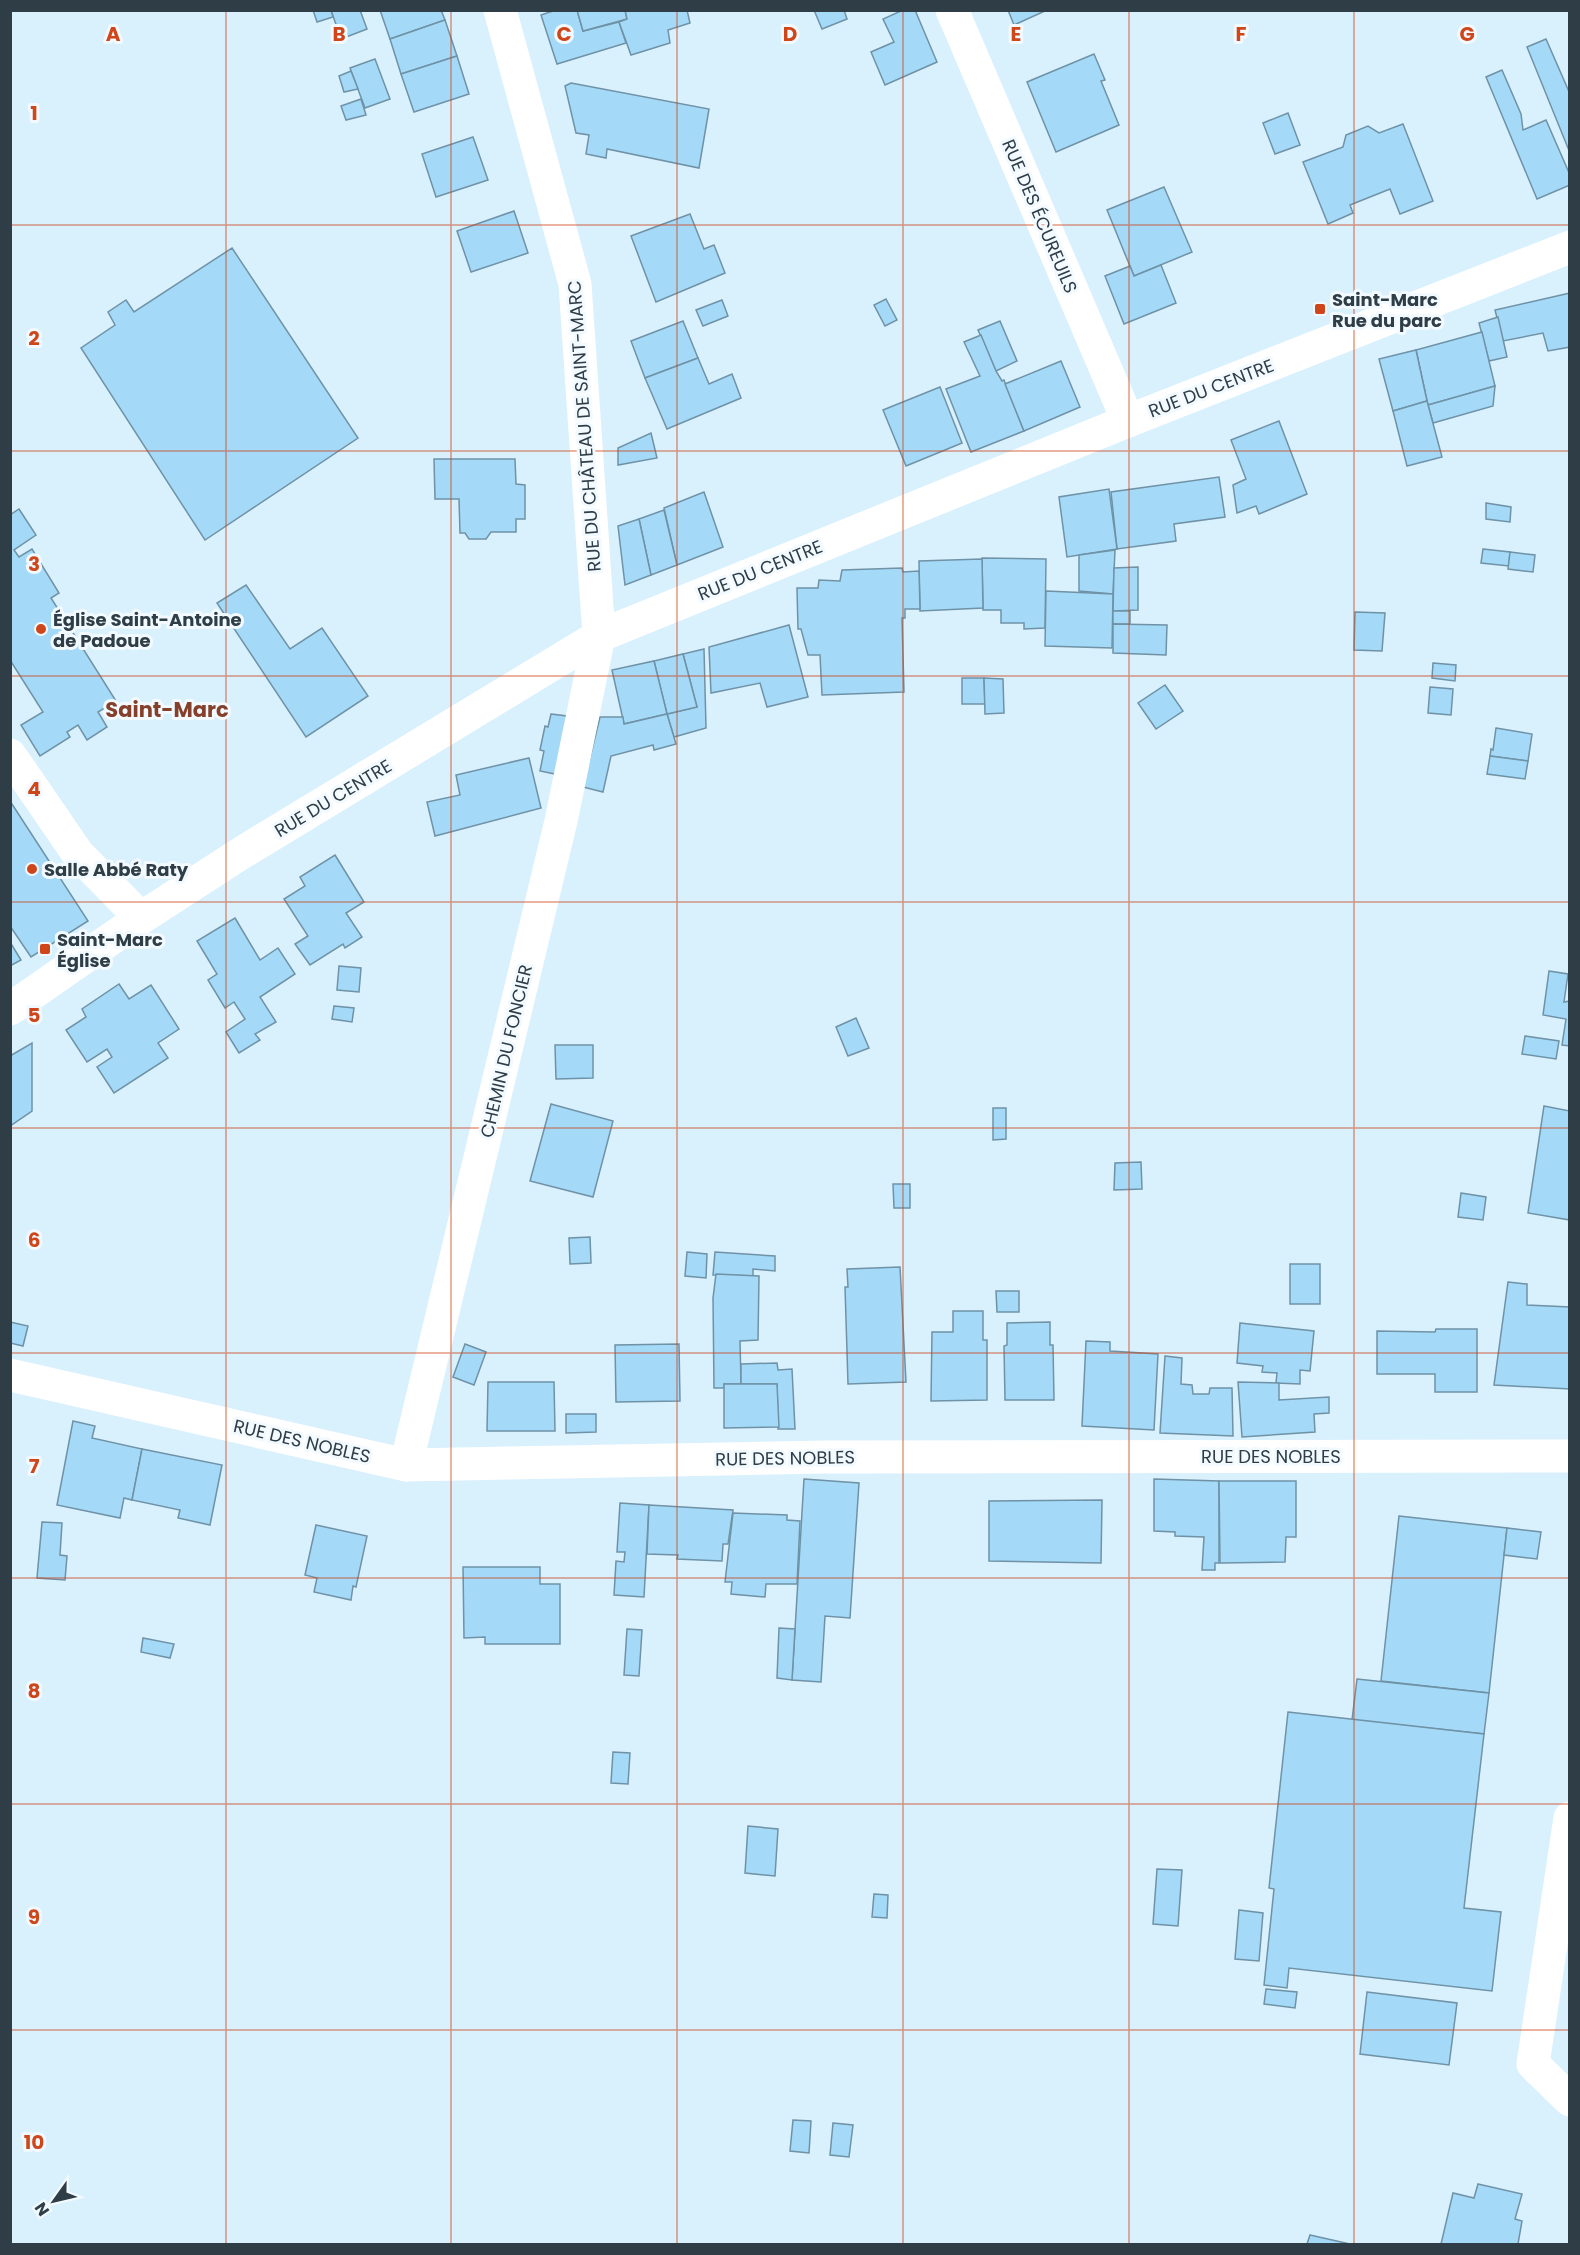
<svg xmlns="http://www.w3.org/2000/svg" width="1580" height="2255" viewBox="0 0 1580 2255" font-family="Poppins,sans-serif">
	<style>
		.building { fill: #a4daf8; stroke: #6f92a6; stroke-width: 1.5 }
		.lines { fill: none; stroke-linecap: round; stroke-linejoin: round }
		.minor { stroke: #fff; stroke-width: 33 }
		.grid { fill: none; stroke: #ce461a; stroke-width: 1.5; stroke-opacity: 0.55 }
		.poi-dot { fill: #ce461a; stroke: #f3faff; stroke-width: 2 }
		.labels { text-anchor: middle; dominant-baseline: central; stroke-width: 6; stroke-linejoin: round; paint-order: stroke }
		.street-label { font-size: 18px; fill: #2e3d46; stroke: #f3faff }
		.poi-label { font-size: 18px; font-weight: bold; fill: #2e3d46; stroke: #f3faff; text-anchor: start }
		.quarter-label { font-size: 21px; font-weight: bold; fill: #85402c; stroke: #f3faff }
		.grid-label { font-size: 20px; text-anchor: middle; font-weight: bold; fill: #ce461a; stroke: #f3faff; stroke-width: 6; stroke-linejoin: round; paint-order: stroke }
	</style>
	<rect width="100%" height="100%" fill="#d9f0fd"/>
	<g class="building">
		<polygon points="313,10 331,10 333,17 317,22"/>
		<polygon points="331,10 360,10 367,29 341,39"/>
		<polygon points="380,10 441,10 445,20 390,39"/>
		<polygon points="556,10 577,10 583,31 619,22 626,43 557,64 541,15"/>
		<polygon points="577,10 625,10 627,19 583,31"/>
		<polygon points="625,10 687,10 690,23 668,30 670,43 631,55 619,22 627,19"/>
		<polygon points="814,10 844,10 847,19 822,29"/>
		<polygon points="903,10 915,10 937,62 885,85 871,52 894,42 883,19"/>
		<polygon points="1008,10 1047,10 1014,25"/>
		<polygon points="445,20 457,56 401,74 390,39"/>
		<polygon points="1546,39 1570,94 1570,153 1527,47"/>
		<polygon points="1094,54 1105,80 1101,81 1119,125 1056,152 1027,82"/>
		<polygon points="457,56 469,94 414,112 401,74"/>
		<polygon points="375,59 390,99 365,108 350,68"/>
		<polygon points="1502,70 1521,114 1523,130 1546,120 1570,175 1570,185 1537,199 1486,77"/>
		<polygon points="351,71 358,89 344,92 339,76"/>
		<polygon points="571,83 709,109 699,168 607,149 606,158 586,154 589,135 576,133 565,86"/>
		<polygon points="361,99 366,115 346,120 341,106"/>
		<polygon points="1288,113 1300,145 1275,154 1263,123"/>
		<polygon points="1403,124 1433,201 1400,214 1390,189 1350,205 1353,213 1328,224 1303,162 1343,147 1346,135 1368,126 1379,133"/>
		<polygon points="473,137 488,180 436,197 422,154"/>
		<polygon points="1164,187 1192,252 1134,276 1107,210"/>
		<polygon points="514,211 528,253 471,272 457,231"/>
		<polygon points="690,214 704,249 714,245 725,273 656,302 631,236"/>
		<polygon points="232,248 358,438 205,540 81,348 115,325 108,312 126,300 134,312"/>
		<polygon points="1161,265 1176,303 1124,324 1105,276 1130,266 1134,276"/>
		<polygon points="1570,293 1570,347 1548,351 1543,333 1503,341 1495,310"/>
		<polygon points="886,299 897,320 885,326 874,305"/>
		<polygon points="722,300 728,316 703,326 696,310"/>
		<polygon points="1498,317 1507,357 1489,361 1479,323"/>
		<polygon points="683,321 698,358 645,378 631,341"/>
		<polygon points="1000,321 1017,361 996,371 978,330"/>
		<polygon points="1482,332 1495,386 1428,405 1416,350"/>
		<polygon points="981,335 996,371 1002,381 1004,380 1024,431 971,452 946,389 980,376 964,342"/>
		<polygon points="1416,350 1427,401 1393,411 1379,359"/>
		<polygon points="698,358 709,384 732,374 741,398 667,429 645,378"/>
		<polygon points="1061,361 1080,407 1024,431 1005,384"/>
		<polygon points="1495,386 1493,406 1433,423 1428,405"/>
		<polygon points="940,387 962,443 906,466 883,410"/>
		<polygon points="1427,401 1442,457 1407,466 1393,411"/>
		<polygon points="1279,421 1307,494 1259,514 1256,506 1237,513 1233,485 1246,479 1231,440"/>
		<polygon points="651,433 657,458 618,465 618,448"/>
		<polygon points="434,459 515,459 516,484 525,485 525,519 516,519 516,532 491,532 486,539 469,539 465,533 460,533 459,499 435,499"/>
		<polygon points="1219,477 1225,517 1174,524 1176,541 1117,549 1111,492"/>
		<polygon points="1109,489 1117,549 1067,557 1059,497"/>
		<polygon points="704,492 723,547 677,565 664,508"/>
		<polygon points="1486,503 1511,507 1510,522 1486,519"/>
		<polygon points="19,509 36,535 14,550 19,557 32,549 59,593 51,598 116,701 98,712 107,727 87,740 78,725 67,732 70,737 40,756 21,725 43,712 10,660 10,515"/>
		<polygon points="664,510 677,565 651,575 639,519"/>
		<polygon points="639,519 651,575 625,585 618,526"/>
		<polygon points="1483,549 1510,552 1509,566 1481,563"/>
		<polygon points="1115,550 1113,594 1079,591 1079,555"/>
		<polygon points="1510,552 1535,555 1533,572 1508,569"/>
		<polygon points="982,558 1046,559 1045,628 1024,629 1024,623 1001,623 1001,610 983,610"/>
		<polygon points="982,559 983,608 920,611 919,561"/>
		<polygon points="1138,567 1138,610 1113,611 1114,568"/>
		<polygon points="902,568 903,572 919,571 920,609 905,609 905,618 902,618 904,692 822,695 820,655 808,655 801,629 798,629 797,588 818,588 819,580 840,581 842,570"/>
		<polygon points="246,585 290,649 322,628 368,696 306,737 217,603"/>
		<polygon points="1046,591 1113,594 1112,648 1045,646"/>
		<rect x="1113" y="611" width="17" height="13"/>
		<polygon points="1355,612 1385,613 1382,651 1354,650"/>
		<polygon points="1113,624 1167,625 1166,655 1113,653"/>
		<polygon points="789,625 808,697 767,707 760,683 711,693 709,647"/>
		<polygon points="704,649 706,728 674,737 667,714 697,707 683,654"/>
		<polygon points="683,654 697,707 667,714 654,661"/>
		<polygon points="654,661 667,714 624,724 612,670"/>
		<polygon points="1433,663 1456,665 1455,681 1432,678"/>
		<polygon points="962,678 984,678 985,704 962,704"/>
		<polygon points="984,678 1003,679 1004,713 985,714"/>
		<polygon points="1165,685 1183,711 1156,729 1138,703"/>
		<polygon points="1430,687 1453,689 1451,715 1428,713"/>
		<polygon points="551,714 567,716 555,774 540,771 544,751 540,750 545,726 548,727"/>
		<polygon points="667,714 676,744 654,750 653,745 611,756 603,792 583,787 600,717 623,717 624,724"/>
		<polygon points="1496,728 1532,734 1528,761 1490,756 1491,749 1493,750"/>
		<polygon points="1490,756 1528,761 1525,779 1487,774"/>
		<polygon points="529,758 541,808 435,836 427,802 460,795 456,775"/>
		<polygon points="10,801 88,921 31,957 10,926"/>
		<polygon points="335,855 364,902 346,913 362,937 345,948 343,944 310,965 295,944 308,936 284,899 305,886 300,877"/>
		<polygon points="235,918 260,960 278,948 295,974 260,997 276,1022 255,1034 260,1040 239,1053 226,1032 245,1019 234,1002 225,1008 208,980 217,974 197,941"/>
		<polygon points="10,942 21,960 10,966"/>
		<polygon points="339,966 361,968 359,992 337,990"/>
		<polygon points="1549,971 1568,974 1564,1002 1570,1001 1570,1046 1562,1045 1566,1019 1543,1015"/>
		<polygon points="119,984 129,999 151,985 179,1029 158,1043 168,1058 114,1093 97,1067 112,1057 107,1049 87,1062 66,1030 86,1017 82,1009"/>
		<polygon points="334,1006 354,1008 352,1022 332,1019"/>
		<polygon points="856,1018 869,1048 848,1056 836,1027"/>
		<polygon points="1525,1036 1559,1041 1556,1059 1522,1054"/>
		<polygon points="32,1043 32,1111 10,1126 10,1056"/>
		<polygon points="555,1045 593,1045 593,1078 556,1079"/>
		<polygon points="551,1104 613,1121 593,1197 530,1181"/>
		<polygon points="1544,1106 1570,1111 1570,1220 1528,1213"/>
		<polygon points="993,1108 1006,1108 1006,1139 993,1140"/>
		<polygon points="1141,1162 1142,1189 1114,1190 1115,1163"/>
		<polygon points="893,1184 910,1184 910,1208 894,1208"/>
		<polygon points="1461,1193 1486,1197 1483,1220 1458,1217"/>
		<polygon points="590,1237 591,1263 570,1264 569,1238"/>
		<polygon points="687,1252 707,1254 706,1278 685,1276"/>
		<polygon points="715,1252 775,1256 775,1271 753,1269 753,1276 713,1275"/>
		<rect x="1290" y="1264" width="30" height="40"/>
		<polygon points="900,1267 906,1382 848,1384 845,1287 848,1287 847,1269"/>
		<polygon points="716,1274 759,1276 758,1340 740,1341 741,1384 724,1384 724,1388 714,1388 713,1298"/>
		<polygon points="1508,1282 1527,1284 1527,1305 1570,1307 1570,1389 1494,1385"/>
		<polygon points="996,1291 1019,1291 1019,1312 997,1312"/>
		<polygon points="953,1311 983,1311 983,1340 987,1340 987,1400 931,1401 932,1332 953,1332"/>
		<polygon points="10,1322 28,1326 23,1346 10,1343"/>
		<polygon points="1050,1322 1050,1345 1053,1345 1054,1400 1005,1400 1004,1346 1007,1345 1007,1323"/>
		<polygon points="1240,1323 1314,1331 1310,1371 1300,1370 1300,1384 1276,1383 1277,1373 1262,1372 1263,1366 1237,1363"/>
		<polygon points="1436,1329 1477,1329 1477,1392 1435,1392 1435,1374 1377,1374 1377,1331 1435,1332"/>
		<polygon points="1086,1341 1110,1342 1110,1351 1158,1354 1154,1430 1082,1426"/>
		<polygon points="465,1344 486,1352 474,1385 453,1377"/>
		<polygon points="679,1344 680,1401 616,1402 615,1345"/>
		<polygon points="1165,1356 1182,1358 1181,1384 1192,1385 1193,1394 1209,1394 1210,1388 1232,1388 1233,1436 1160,1433"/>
		<polygon points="777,1363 778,1370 792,1369 795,1429 778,1429 777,1384 741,1384 741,1364"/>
		<polygon points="488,1382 554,1382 555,1431 487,1431"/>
		<polygon points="1238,1382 1279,1383 1279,1400 1329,1397 1329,1413 1314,1414 1315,1432 1242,1437"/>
		<polygon points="724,1384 777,1384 779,1427 724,1428"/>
		<polygon points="566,1414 596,1414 596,1432 566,1433"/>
		<polygon points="73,1421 95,1426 92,1438 142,1449 132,1500 124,1498 120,1518 57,1505"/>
		<polygon points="142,1449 222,1465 210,1525 178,1518 180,1510 132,1500"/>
		<polygon points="804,1479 859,1483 850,1618 825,1616 821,1682 792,1680"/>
		<polygon points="1154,1479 1219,1481 1219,1563 1215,1563 1215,1570 1202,1570 1204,1537 1175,1536 1175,1532 1154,1531"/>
		<polygon points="1219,1481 1296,1481 1296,1537 1286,1537 1285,1562 1220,1563"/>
		<polygon points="1102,1500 1101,1563 989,1561 989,1501"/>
		<polygon points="620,1503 649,1505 644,1597 614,1595 616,1561 624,1562 625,1552 617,1552"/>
		<polygon points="649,1505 733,1510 728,1544 723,1544 722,1561 677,1559 678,1555 647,1554"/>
		<polygon points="733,1513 787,1515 787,1520 800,1521 797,1584 766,1584 765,1597 731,1594 732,1582 725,1582"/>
		<polygon points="1399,1516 1507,1528 1489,1693 1381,1681"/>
		<polygon points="42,1522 62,1523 60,1555 67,1556 65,1580 37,1578"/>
		<polygon points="316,1525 367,1536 356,1587 353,1586 351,1600 314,1592 317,1578 305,1575"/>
		<polygon points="1507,1528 1541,1532 1537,1559 1504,1555"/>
		<polygon points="463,1567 540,1567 540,1584 560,1584 560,1644 485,1644 485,1637 464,1638"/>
		<polygon points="779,1628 795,1629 792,1680 777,1678"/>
		<polygon points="627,1629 642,1630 639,1676 624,1675"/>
		<polygon points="143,1638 174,1644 170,1658 141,1652"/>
		<polygon points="1357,1679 1489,1693 1484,1734 1352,1720"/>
		<polygon points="1288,1712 1484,1734 1464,1908 1501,1912 1492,1991 1289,1968 1287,1988 1264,1985 1274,1889 1269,1888"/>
		<polygon points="613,1752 630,1753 628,1784 611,1783"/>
		<polygon points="748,1826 778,1829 775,1876 745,1873"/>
		<polygon points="1157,1869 1182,1870 1178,1926 1153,1924"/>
		<polygon points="874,1894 888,1895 887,1918 872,1917"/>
		<polygon points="1239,1910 1263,1913 1259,1961 1235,1959"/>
		<polygon points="1266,1989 1297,1992 1295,2008 1264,2004"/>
		<polygon points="1367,1992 1457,2003 1449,2065 1360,2054"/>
		<polygon points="793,2120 811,2121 809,2153 790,2151"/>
		<polygon points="833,2123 853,2125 849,2157 830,2155"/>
		<polygon points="1478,2184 1522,2194 1515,2219 1522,2221 1518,2244 1441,2244 1453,2193 1474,2198"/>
		<polygon points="1310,2235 1350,2244 1307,2244"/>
	</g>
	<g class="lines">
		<g class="minor">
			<polyline points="952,10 1128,421"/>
			<polyline points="10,755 78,854 141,918"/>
			<polyline points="10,1009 141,918 243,852 599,636 1128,421 1570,247"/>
			<polyline points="10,1375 406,1465 824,1457 1570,1456"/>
			<polyline points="406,1465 561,821 599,636 575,284 500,10"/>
			<polyline points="1570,1818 1533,2064 1570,2100"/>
		</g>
	</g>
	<path class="grid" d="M 226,10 L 226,2244M 451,10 L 451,2244M 677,10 L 677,2244M 903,10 L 903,2244M 1129,10 L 1129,2244M 1354,10 L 1354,2244M 10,225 L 1570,225M 10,451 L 1570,451M 10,676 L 1570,676M 10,902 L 1570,902M 10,1128 L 1570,1128M 10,1353 L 1570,1353M 10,1578 L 1570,1578M 10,1804 L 1570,1804M 10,2030 L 1570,2030"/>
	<g class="poi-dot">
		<rect x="1314" y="303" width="12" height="12" rx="3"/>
		<circle cx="41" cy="629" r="6"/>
		<circle cx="32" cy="869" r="6"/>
		<rect x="39" y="943" width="12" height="12" rx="3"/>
	</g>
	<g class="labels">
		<g class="street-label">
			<text transform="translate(1040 216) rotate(67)">RUE DES ÉCUREUILS</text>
			<text transform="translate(1211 388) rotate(-21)">RUE DU CENTRE</text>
			<text transform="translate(584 426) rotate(-94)">RUE DU CHÂTEAU DE SAINT-MARC</text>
			<text transform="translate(760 570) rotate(-22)">RUE DU CENTRE</text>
			<text transform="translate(333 798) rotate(-31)">RUE DU CENTRE</text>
			<text transform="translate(506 1051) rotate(-77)">CHEMIN DU FONCIER</text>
			<text transform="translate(302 1441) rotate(13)">RUE DES NOBLES</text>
			<text x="1271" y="1456">RUE DES NOBLES</text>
			<text transform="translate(785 1458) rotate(-1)">RUE DES NOBLES</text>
		</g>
		<g class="poi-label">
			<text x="1332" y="299">Saint-Marc<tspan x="1332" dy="21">Rue du parc</tspan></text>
			<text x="53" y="619">Église Saint-Antoine<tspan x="53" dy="21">de Padoue</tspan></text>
			<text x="44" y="869">Salle Abbé Raty</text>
			<text x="57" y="939">Saint-Marc<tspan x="57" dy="21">Église</tspan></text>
		</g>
		<g class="quarter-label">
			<text x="167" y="709">Saint-Marc</text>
		</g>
	</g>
	<g class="grid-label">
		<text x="113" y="41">A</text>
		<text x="339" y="41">B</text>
		<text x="564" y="41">C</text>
		<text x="790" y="41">D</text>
		<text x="1016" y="41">E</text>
		<text x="1241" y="41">F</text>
		<text x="1467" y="41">G</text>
		<text x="34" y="120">1</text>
		<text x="34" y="345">2</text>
		<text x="34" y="571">3</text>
		<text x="34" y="796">4</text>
		<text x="34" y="1022">5</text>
		<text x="34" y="1247">6</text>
		<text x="34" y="1473">7</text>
		<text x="34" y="1698">8</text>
		<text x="34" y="1924">9</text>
		<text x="34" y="2149">10</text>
	</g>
	<rect width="1580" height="2255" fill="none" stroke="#2e3d46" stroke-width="24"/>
	<g transform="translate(54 2201) rotate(236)" stroke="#f3faff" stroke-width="4.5" paint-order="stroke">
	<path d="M0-4.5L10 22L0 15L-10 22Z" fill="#2e3d46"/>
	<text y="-9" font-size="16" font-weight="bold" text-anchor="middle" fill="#2e3d46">N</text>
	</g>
</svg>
